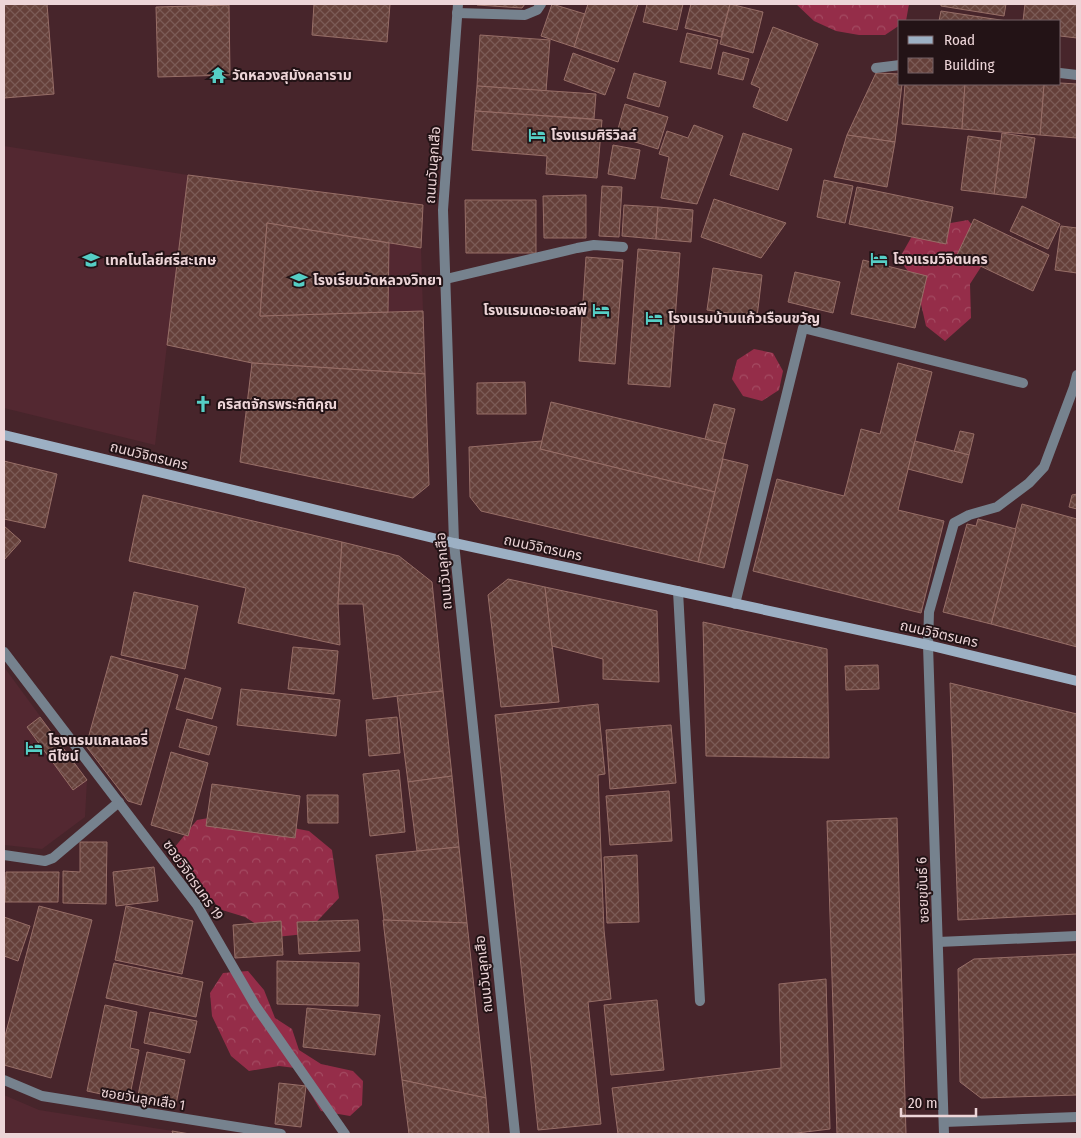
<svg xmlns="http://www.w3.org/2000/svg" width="1081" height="1138" viewBox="0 0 1081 1138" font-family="'Fira Sans Condensed','Noto Sans Thai',sans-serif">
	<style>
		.built { fill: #532831 }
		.forest { fill: url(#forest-crowns) }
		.building { fill: url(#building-cross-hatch); stroke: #976e67 }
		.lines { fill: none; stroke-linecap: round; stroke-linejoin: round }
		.lane { stroke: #76828e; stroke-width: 10 }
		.street { stroke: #76828e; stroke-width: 10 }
		.secondary { stroke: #9cb0c4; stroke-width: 10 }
		.labels { text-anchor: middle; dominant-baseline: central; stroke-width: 4; stroke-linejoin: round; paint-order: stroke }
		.poi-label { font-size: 14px; font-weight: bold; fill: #edd5d8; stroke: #231316; text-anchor: start }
		.street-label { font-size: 14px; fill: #edd5d8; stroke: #231316 }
	</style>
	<defs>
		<pattern id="forest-crowns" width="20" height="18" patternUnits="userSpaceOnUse" patternTransform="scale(1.25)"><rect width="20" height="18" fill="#952d49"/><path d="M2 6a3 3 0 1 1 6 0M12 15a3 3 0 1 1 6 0" fill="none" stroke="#a44b62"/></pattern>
		<pattern id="building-cross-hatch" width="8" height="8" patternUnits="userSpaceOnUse" patternTransform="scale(1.25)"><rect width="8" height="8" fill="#65403a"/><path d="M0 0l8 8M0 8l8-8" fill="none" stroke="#7b5b56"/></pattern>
	</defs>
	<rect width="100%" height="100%" fill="#47252b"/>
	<g class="built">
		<polygon points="4,146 188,175 423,205 421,248 425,374 252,363 167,345 155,445 4,408"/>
		<polygon points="4,667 87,780 85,817 42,849 4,845"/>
		<polygon points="4,1095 39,1110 192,1134 4,1134"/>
	</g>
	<g class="forest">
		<polygon points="796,4 909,4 906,21 900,21 900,25 885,35 859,35 836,31 814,21"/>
		<polygon points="968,220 989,247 990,253 970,284 971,318 945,341 926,326 916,282 899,259 916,229"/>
		<polygon points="754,349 773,353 783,371 779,390 762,401 743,396 732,379 737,360"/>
		<polygon points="226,815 309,831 332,850 339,898 305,934 276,937 245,917 222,910 181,871 174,848 197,820"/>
		<polygon points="248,971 264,990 275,1018 292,1029 299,1050 321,1064 353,1071 363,1081 362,1105 350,1116 321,1111 295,1068 279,1066 249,1071 231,1056 212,1016 210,993 223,973"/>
	</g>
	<g class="building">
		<polygon points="4,4 47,4 54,94 4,98"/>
		<polygon points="314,4 390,4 387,42 312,35"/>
		<polygon points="477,4 525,4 522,8 477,5"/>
		<polygon points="552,4 585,14 574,47 541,36"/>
		<polygon points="588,4 638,4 618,62 574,47"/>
		<polygon points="647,4 683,4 677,30 643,22"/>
		<polygon points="691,4 730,4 721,37 685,28"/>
		<polygon points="730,4 763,12 753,53 720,44"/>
		<polygon points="941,4 1006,4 1004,16 941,6"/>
		<polygon points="1025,4 1077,4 1077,38 1060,36 1060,21 1023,21"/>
		<polygon points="229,5 230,75 158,77 156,7"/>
		<polygon points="941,11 1007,21 939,21"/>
		<polygon points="773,27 818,44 787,121 753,107 760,88 751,84"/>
		<polygon points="687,33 718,40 711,69 680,62"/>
		<polygon points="480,35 550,40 546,91 477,86"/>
		<polygon points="723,52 749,59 743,80 718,74"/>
		<polygon points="573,53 615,69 605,95 564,80"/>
		<polygon points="634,73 666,82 659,107 627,98"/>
		<polygon points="876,73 900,74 900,84 902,84 895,142 847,135"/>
		<polygon points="1060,83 1077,84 1077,138 1040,135 1044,84 1060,84"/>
		<polygon points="905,84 965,84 962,129 902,124"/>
		<polygon points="965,84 1044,84 1040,135 962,129"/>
		<polygon points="477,86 596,94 594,119 475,111"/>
		<polygon points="625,104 668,117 658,149 616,136"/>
		<polygon points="475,111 602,120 597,178 546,174 547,156 472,150"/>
		<polygon points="694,125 723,136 697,204 661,198 669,157 659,154 667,131 688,138"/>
		<polygon points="743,133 792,149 778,190 730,175"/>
		<polygon points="1002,133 1035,138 1026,198 994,194"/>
		<polygon points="847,135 895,142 887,187 834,177"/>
		<polygon points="968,136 1001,141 994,194 961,190"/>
		<polygon points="613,145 640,150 635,179 608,174"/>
		<polygon points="188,175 423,205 421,248 267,223 260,316 423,311 425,374 252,363 167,345"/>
		<polygon points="824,180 853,186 845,223 817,217"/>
		<polygon points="602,186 622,187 619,237 599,236"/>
		<polygon points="857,187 953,207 946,244 849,224"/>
		<polygon points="586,195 586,238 544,238 543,196"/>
		<polygon points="714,199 786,223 761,258 701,237"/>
		<polygon points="465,200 536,200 536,253 466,253"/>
		<polygon points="624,205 658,207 656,239 622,236"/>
		<polygon points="1022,206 1060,224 1048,249 1010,231"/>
		<polygon points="658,207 693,210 691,242 656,239"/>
		<polygon points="974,219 1049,255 1033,291 957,255"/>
		<polygon points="267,223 389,243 388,312 260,316"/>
		<polygon points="1061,226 1077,228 1077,273 1055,270"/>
		<polygon points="638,249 680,253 670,387 628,384"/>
		<polygon points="586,257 623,260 615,364 579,361"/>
		<polygon points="863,260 927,276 915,328 851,314"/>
		<polygon points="713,268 762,275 757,317 707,310"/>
		<polygon points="795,272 840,282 833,313 788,302"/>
		<polygon points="252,363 425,374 429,485 413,498 240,462"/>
		<polygon points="898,363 932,372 898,510 944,521 921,613 753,571 777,479 844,496 861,429 880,434"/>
		<polygon points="525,382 526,414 477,414 477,383"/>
		<polygon points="551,402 726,444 715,492 540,449"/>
		<polygon points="714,404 735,409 726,444 705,439"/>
		<polygon points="960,431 974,434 969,455 954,452"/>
		<polygon points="542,441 540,449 715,492 698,562 481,511 470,497 469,447"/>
		<polygon points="915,441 969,455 962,483 908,469"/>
		<polygon points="723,459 748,465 724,568 698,562"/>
		<polygon points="4,461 57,474 45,528 4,519"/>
		<polygon points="1077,494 1077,509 1069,507 1072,495"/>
		<polygon points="143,495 342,542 338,604 340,645 238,623 246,588 129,561"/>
		<polygon points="1022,504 1077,519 1077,647 991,624"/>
		<polygon points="978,519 1016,529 991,624 943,612 967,524 976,526"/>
		<polygon points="4,526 21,541 4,560"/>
		<polygon points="342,542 399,556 432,582 443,691 373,699 363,604 338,604"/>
		<polygon points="508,579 545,587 559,702 501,707 488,595"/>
		<polygon points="545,587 657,611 659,682 603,679 603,659 552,646"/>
		<polygon points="134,592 198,606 185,669 121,655"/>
		<polygon points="703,622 827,649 829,758 706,756"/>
		<polygon points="293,647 338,651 334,694 288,689"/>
		<polygon points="111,656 178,675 141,805 128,801 86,746"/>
		<polygon points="878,665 879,689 846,690 845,666"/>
		<polygon points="185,678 221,688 212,719 176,709"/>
		<polygon points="950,683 1077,714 1077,914 958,920"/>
		<polygon points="241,689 340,700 336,736 237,725"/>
		<polygon points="443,691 452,776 408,782 397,696"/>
		<polygon points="598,704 605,774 598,775 604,930 611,999 588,1002 601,1124 538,1130 495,715"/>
		<polygon points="40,717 87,780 73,790 27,727"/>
		<polygon points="397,717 400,753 369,756 366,720"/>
		<polygon points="187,719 217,727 209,755 179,747"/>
		<polygon points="671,725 676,783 610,789 606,730"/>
		<polygon points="171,752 208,763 188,836 151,825"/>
		<polygon points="399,770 405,832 370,836 363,774"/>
		<polygon points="452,776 459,847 417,851 408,782"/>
		<polygon points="212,784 300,796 295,838 206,826"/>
		<polygon points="669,791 672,841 610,845 606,796"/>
		<polygon points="307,795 338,795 338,823 308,823"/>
		<polygon points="897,818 906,1134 837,1134 827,821"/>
		<polygon points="80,842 107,842 106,904 63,903 63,871 80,872"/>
		<polygon points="459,847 467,923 384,920 376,855"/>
		<polygon points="637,855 639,922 607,923 604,857"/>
		<polygon points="154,867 158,901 116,906 113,872"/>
		<polygon points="6,872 59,872 58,902 5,902"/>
		<polygon points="39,906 92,920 51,1078 4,1065 4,1040"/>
		<polygon points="126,906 193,921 182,974 115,960"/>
		<polygon points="4,917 30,926 18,961 4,956"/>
		<polygon points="358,920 360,951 299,954 297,922"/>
		<polygon points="383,920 467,923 486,1098 402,1080"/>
		<polygon points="281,921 283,955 235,958 233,925"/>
		<polygon points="1077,954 1077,1095 981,1098 960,1082 958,969 974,959"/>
		<polygon points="277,961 359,963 358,1006 277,1004"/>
		<polygon points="114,963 203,982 196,1017 106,998"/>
		<polygon points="826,979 830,1129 789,1134 618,1134 612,1088 781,1068 779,984"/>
		<polygon points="657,1000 664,1070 611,1075 604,1005"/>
		<polygon points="105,1005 137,1012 130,1048 139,1050 129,1100 87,1091"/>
		<polygon points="307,1008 380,1015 375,1055 303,1047"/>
		<polygon points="150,1012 197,1021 190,1053 144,1043"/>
		<polygon points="147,1052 185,1060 175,1109 137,1100"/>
		<polygon points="402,1080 486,1098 489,1134 409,1134"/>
		<polygon points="279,1083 306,1086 301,1127 275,1124"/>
		<polygon points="172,1131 190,1134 173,1134"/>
	</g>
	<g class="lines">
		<g class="lane">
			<polyline points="876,68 900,65"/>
			<polyline points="1060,73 1077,75"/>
			<polyline points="446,279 577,248 594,245 623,247"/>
			<polyline points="735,604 803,328 1023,383"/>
		</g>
		<g class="street">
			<polyline points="458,4 443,210 454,543 515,1134"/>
			<polyline points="457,13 525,15 537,10 541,4"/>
			<polyline points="678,591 700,1001"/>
			<polyline points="4,652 197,905 255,1005 345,1134"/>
			<polyline points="4,855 45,861 53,858 119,802"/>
			<polyline points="938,942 1077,936"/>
			<polyline points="4,1080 42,1096 281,1134"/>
			<polyline points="944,1122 1077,1117"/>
			<polyline points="944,1134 928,645 929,612 954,523 969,515 997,507 1029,483 1044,467 1074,387 1077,375"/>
		</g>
		<polyline class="secondary" points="4,435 454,543 928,645 1077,681"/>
	</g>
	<defs>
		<g id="temple-bare" transform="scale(1.35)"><path d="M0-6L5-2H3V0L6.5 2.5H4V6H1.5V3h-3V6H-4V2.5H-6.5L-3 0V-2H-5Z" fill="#55cec5" stroke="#231316" stroke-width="2.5" paint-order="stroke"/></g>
		<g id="hotel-bare" transform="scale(1.35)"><path d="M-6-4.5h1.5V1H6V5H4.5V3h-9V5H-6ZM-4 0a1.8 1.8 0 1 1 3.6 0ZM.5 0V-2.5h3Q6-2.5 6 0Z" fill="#55cec5" stroke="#231316" stroke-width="2.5" paint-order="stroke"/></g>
		<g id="university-bare" transform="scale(1.35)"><path d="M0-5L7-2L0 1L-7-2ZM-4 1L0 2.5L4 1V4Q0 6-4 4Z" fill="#55cec5" stroke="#231316" stroke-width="2.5" paint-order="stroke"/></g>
		<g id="school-bare" transform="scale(1.35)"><path d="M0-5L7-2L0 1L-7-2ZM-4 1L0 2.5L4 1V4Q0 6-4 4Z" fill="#55cec5" stroke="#231316" stroke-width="2.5" paint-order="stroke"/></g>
		<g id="church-bare" transform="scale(1.35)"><path d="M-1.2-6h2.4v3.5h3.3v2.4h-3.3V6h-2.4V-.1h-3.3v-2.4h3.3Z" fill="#55cec5" stroke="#231316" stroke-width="2.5" paint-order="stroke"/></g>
	</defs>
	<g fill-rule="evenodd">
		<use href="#temple-bare" x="218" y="75"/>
		<use href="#hotel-bare" x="537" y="135"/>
		<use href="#hotel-bare" x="879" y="259"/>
		<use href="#university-bare" x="91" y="260"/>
		<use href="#school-bare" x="299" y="280"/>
		<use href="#hotel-bare" x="601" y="310"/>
		<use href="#hotel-bare" x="654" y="318"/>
		<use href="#church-bare" x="203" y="404"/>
		<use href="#hotel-bare" x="34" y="748"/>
	</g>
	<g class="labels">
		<g class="poi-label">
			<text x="232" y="75">วัดหลวงสุมังคลาราม</text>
			<text x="551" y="135">โรงแรมศิริวิลล์</text>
			<text x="893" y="259">โรงแรมวิจิตนคร</text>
			<text x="105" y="260">เทคโนโลยีศรีสะเกษ</text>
			<text x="313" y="280">โรงเรียนวัดหลวงวิทยา</text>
			<text x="587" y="310" text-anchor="end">โรงแรมเดอะเอสพี</text>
			<text x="668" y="318">โรงแรมบ้านแก้วเรือนขวัญ</text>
			<text x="217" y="404">คริสตจักรพระกิติคุณ</text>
			<text x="48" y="740">โรงแรมแกลเลอรี่<tspan x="48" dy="16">ดีไซน์</tspan></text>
		</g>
		<g class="street-label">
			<text transform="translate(433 165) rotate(-86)">ถนนวันลูกเสือ</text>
			<text transform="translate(149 456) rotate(14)">ถนนวิจิตรนคร</text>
			<text transform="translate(543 548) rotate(12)">ถนนวิจิตรนคร</text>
			<text transform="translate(444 571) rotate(-95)">ถนนวันลูกเสือ</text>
			<text transform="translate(939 634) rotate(13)">ถนนวิจิตรนคร</text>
			<text transform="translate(193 880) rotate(55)">ซอยวิจิตรนคร 19</text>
			<text transform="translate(923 890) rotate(-92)">ซอยขุขันธ์ 6</text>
			<text transform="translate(484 974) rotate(-96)">ถนนวันลูกเสือ</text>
			<text transform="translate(143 1099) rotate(9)">ซอยวันลูกเสือ 1</text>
		</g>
	</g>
	<rect width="1081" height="1138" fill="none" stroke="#edd5d8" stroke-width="10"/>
	<rect x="898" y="20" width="162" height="65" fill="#231316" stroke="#746164"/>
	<rect x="908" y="36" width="25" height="8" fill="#9cb0c4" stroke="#746164"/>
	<text x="944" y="45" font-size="15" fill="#edd5d8">Road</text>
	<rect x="908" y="58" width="25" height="15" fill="url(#building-cross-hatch)" stroke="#746164"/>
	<text x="944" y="70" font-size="15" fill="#edd5d8">Building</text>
	<path d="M901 1108v8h75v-8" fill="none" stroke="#edd5d8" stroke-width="2.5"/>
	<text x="908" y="1108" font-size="15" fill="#edd5d8" stroke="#231316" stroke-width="4" paint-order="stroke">20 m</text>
</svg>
